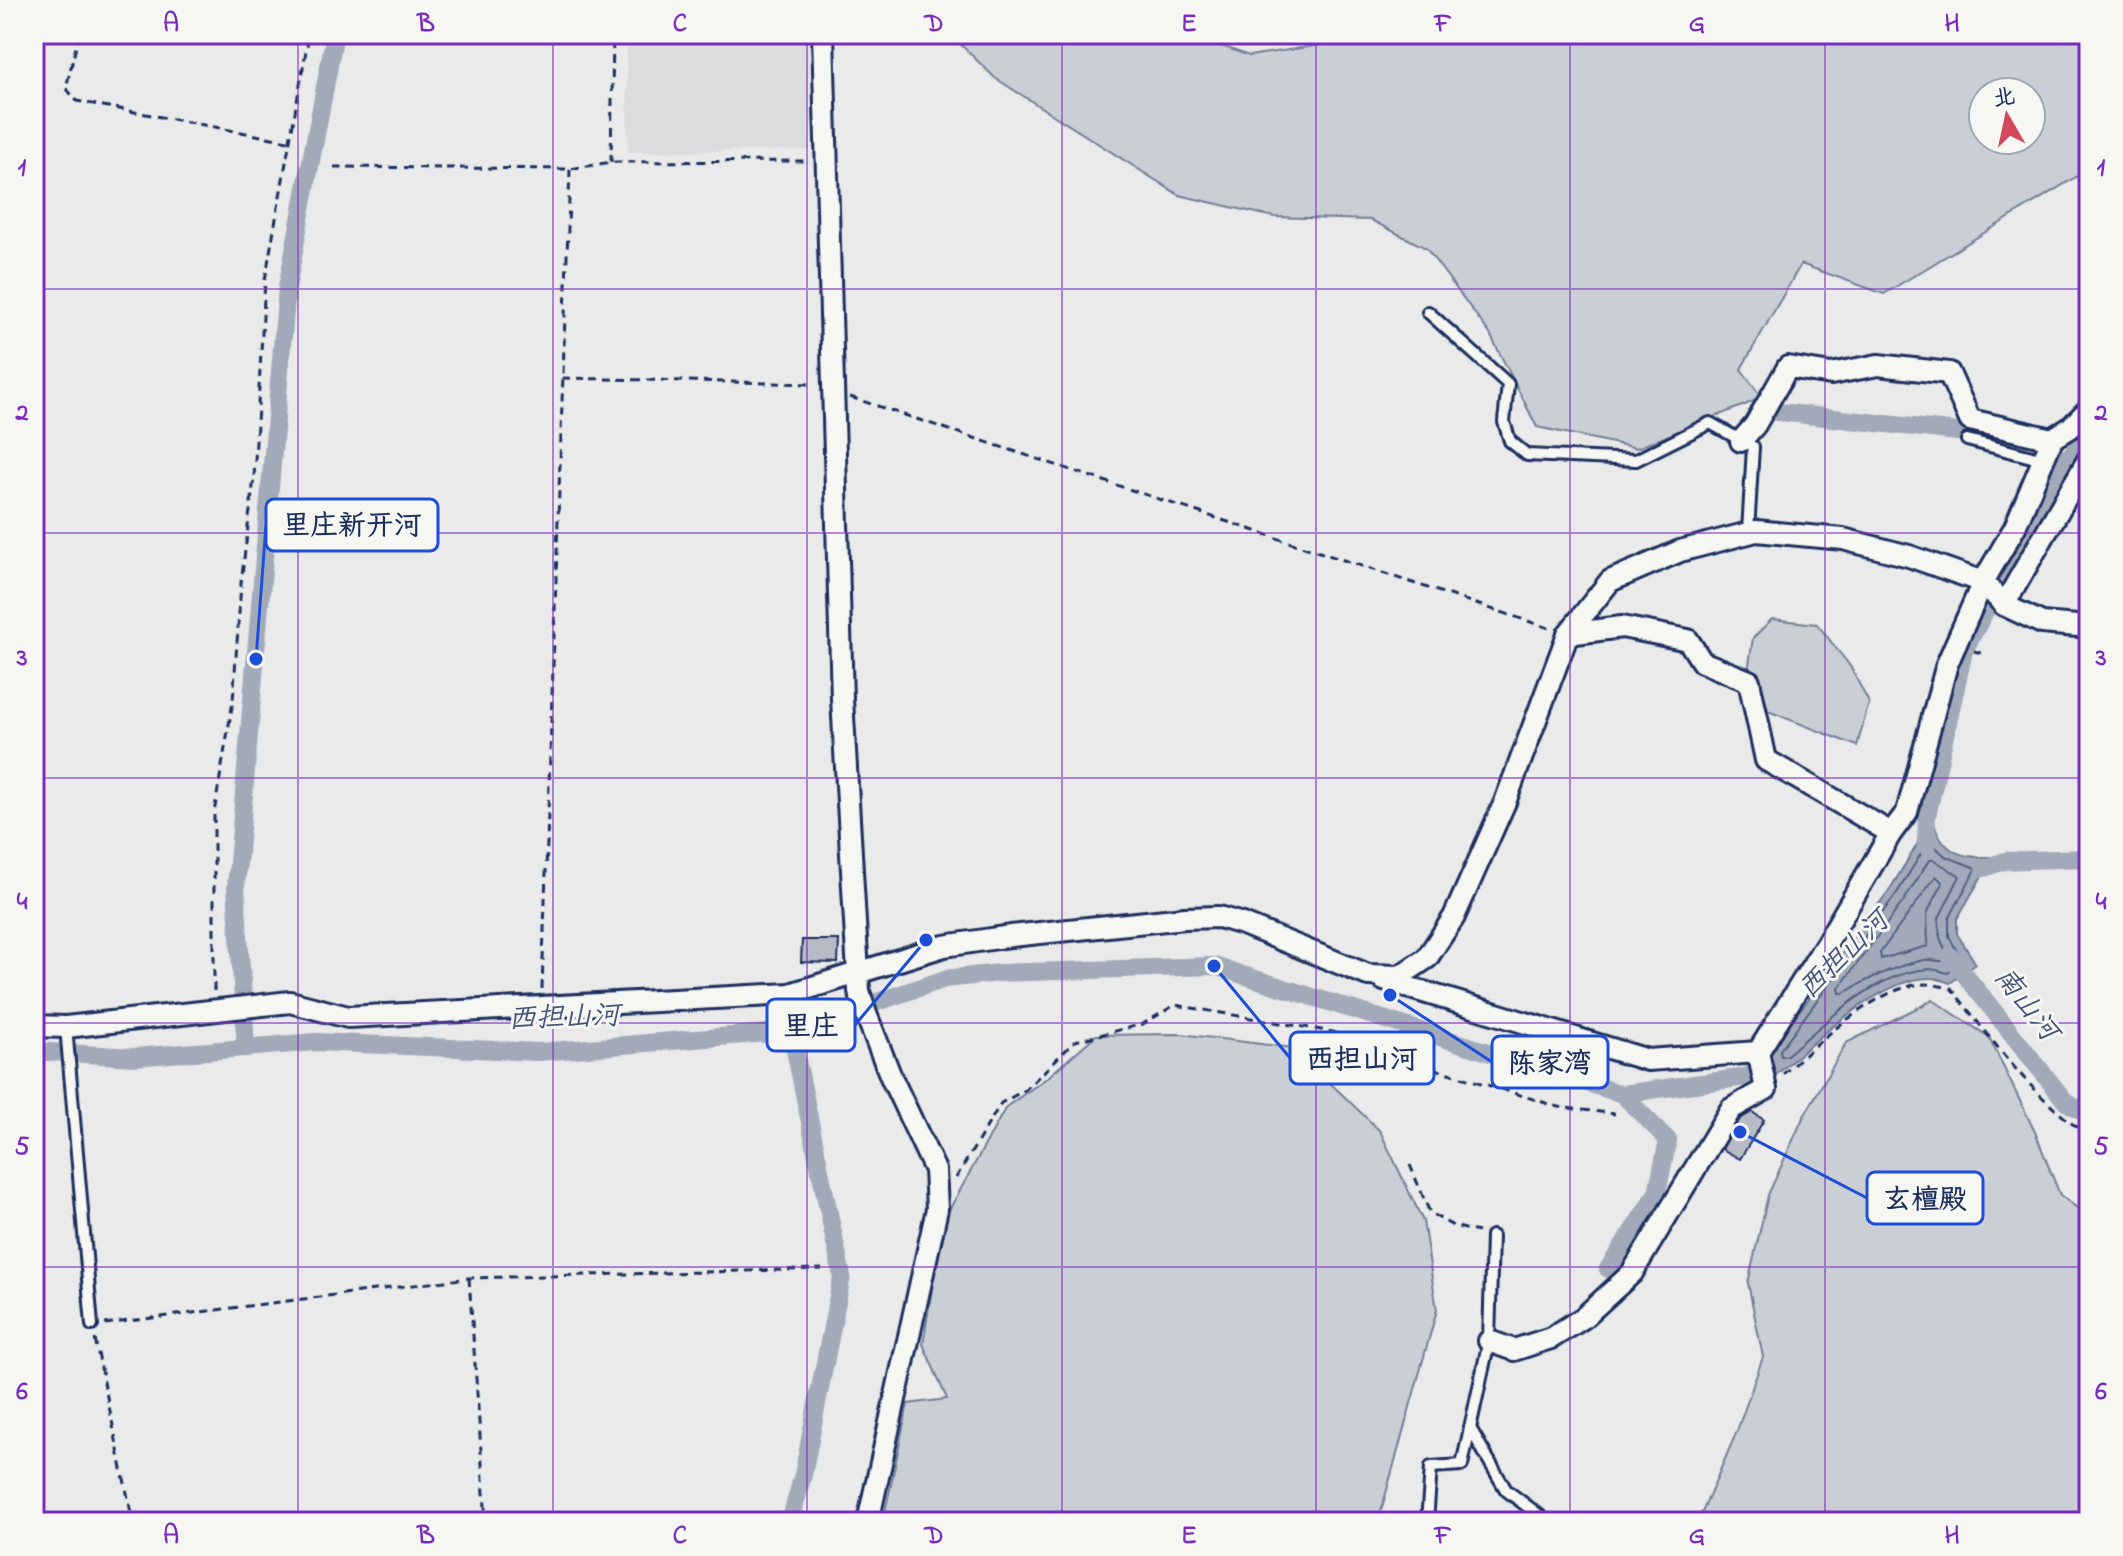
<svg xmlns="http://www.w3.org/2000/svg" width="2123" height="1556" viewBox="0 0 2123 1556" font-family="'Indie Flower','LXGW WenKai TC',sans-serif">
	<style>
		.built { fill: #dadcde }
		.green { fill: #caced5; stroke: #727e9a; stroke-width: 2; fill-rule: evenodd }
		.water { fill: #a2aaba; stroke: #6c7995; stroke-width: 2 }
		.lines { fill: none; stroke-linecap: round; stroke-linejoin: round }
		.shore { stroke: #516083; stroke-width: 2 }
		.canal { stroke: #a2aaba; stroke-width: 18 }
		.building { fill: #b6bbc6; stroke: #1b2f5e; stroke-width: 2 }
		.service-casing { stroke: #1b2f5e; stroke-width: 16 }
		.minor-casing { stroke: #1b2f5e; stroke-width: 26 }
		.path { stroke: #1b2f5e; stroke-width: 3; stroke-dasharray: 8 6; stroke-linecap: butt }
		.service { stroke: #f6f6f2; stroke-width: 10 }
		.minor { stroke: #f6f6f2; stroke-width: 20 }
		.grid { fill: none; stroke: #7b2cbf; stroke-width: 2; stroke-opacity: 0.55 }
		.labels { text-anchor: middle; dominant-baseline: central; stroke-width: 6; stroke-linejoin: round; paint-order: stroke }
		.water-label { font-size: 28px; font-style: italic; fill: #44547a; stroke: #f6f6f2 }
		.leader { fill: none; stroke: #1d4ed8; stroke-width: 3 }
		.callout-dot { fill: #1d4ed8; stroke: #f6f6f2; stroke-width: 3 }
		.callout { fill: #f6f6f2; stroke: #1d4ed8; stroke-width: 3 }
		.callout-label { font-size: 28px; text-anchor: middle; font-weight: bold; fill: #1b2f5e }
		.neatline { fill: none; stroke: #7b2cbf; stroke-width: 3 }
		.grid-label { font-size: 26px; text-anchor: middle; font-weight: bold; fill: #7b2cbf }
	</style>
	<rect width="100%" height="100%" fill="#e9eae9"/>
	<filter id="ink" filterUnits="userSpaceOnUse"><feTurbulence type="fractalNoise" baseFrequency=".0125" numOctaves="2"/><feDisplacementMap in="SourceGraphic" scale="16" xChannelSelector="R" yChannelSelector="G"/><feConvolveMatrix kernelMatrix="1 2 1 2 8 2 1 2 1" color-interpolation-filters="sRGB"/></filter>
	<g filter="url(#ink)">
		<polygon class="built" points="626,34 808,34 810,150 628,152"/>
		<g class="green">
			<path d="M 950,34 L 1189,34 L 1249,56 L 1365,38 L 1369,34 L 2089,34 L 2089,169 L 1884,294 L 1801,264 L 1741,369 L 1762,398 L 1637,448 L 1537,427 L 1490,334 L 1426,248 L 1371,220 L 1274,217 L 1179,195 L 995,78 ZM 1983,92 L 2031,92 L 2031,140 L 1983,140 Z"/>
			<polygon points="1772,619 1817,624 1850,666 1869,703 1857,746 1768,711 1760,681 1748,671 1753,638"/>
			<polygon points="1933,1000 1989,1037 2035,1132 2060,1195 2089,1217 2089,1522 1698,1522 1737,1431 1763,1357 1748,1283 1768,1195 1803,1118 1846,1043"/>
			<polygon points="1181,1034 1294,1048 1380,1131 1423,1221 1437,1310 1378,1522 883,1522 908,1404 947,1399 923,1344 943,1221 1006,1107 1048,1077 1096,1035"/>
		</g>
		<path class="water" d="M 1934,823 C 1946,861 1971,857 2005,857 L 2005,865 L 1982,876 L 1957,919 L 1957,934 L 1976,964 L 1950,983 C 1944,981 1937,978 1932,978 C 1881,975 1807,1049 1770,1080 L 1766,1056 L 1890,889 L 1917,845 L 1922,824 Z"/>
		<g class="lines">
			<g class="shore">
				<path d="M 1929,841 L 1945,856 L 1976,868 L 1949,919 L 1949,936 L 1963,963 L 1948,973 C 1943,972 1936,969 1930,969 C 1876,971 1825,1023 1786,1056 L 1781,1056 L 1780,1050 L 1897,893 Z"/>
				<path d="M 1929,860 L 1934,860 L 1960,876 L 1939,918 L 1940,938 L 1950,960 C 1941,963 1933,959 1924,960 C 1895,966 1869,978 1844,993 L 1840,993 L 1839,988 L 1905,899 Z"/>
				<polygon points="1936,876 1943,883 1927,913 1928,946 1881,959 1880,953"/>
			</g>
			<g class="canal">
				<polyline points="1770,411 2003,437 2060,457"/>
				<polyline points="1926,847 1927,816 1964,651 2067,459 2089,436"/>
				<polyline points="1984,868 2005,861 2086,858"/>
				<polyline points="1950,956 2066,1102 2089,1115"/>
				<polyline points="246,1048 236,887 287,288 335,34"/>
				<polyline points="34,1051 134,1057 316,1042 540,1052 791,1031 945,979 999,973 1214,966 1622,1094 1746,1077 1772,1063"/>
				<polyline points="1608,1269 1657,1193 1668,1140 1622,1094"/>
				<polyline points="790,1522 803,1475 842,1276 791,1031"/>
			</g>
		</g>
		<g class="building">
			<polygon points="802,940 839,940 838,963 801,962"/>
			<polygon points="1752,1112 1764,1120 1740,1159 1722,1149 1740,1119"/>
		</g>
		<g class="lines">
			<g class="service-casing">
				<g id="service">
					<polyline points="1428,312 1508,384 1504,422 1510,441 1527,455 1636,460 1710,423 1753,447 1748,532"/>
					<polyline points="1967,440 2043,460"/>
					<polyline points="66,1027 92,1325"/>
					<polyline points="1470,1428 1506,1490 1548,1522"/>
					<polyline points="1427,1522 1431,1467 1462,1465 1489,1341 1492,1236"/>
				</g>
			</g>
			<g class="minor-casing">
				<g id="minor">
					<polyline points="823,34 842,699 859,991 866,1014 891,1077 935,1170 937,1209 868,1522"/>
					<polyline points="1741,441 1755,425 1788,367 1831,374 1878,365 1949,373 1970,420 2052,439 2070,428 2089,409"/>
					<polyline points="2004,605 2089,458"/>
					<polyline points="1568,634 1622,627 1688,640 1702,662 1749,681 1766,760 1891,833"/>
					<polyline points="1384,980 1648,1060 1758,1052 1826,944 1891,833 1907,812 1947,664 1983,582 2015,527 2052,439"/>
					<polyline points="34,1026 66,1027 290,1002 348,1017 790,994 944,946 1011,936 1185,918 1219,917 1243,924 1368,975 1400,976 1427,958 1454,917 1505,802 1568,634 1610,581 1680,551 1756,531 1843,539 1909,556 1983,582 2004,605 2042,623 2089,627"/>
					<polyline points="1489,1341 1514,1350 1551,1338 1583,1318 1632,1273 1731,1109 1766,1089 1758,1052"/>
				</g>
			</g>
			<g class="path">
				<polyline points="79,34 66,88 77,101 288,141"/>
				<polyline points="611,162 613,34"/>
				<polyline points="334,167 570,169 611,162 807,161"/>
				<polyline points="563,378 813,384"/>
				<polyline points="850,397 1549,628"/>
				<polyline points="1974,651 1985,654"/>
				<polyline points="542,989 570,169"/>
				<polyline points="214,991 214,813 233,701 241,583 254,478 265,280 309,34"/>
				<path d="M 1783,1074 C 1817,1044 1879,984 1926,984 C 1934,984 1943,987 1951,988 C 1993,1041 2033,1098 2089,1136"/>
				<polyline points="1410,1165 1430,1213 1453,1226 1478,1232"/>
				<polyline points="956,1178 1001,1103 1025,1090 1075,1041 1143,1024 1175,1005 1333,1032 1361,1046 1559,1107 1615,1114"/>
				<polyline points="469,1278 486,1522"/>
				<polyline points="105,1324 469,1278 822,1269"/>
				<polyline points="95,1339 133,1522"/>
			</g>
			<use href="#service" class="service"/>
			<use href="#minor" class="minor"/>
		</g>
	</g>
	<path class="grid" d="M 298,34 L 298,1522M 553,34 L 553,1522M 807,34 L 807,1522M 1062,34 L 1062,1522M 1316,34 L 1316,1522M 1570,34 L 1570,1522M 1825,34 L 1825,1522M 34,289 L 2089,289M 34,533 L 2089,533M 34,778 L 2089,778M 34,1023 L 2089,1023M 34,1267 L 2089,1267"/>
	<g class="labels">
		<g class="water-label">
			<text transform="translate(1845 956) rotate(-44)">西担山河</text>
			<text transform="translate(2025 1005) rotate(52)">南山河</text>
			<text transform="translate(564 1019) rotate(-2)">西担山河</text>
		</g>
	</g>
	<path class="leader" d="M256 659L266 525M926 940L855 1025M1214 966L1290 1058M1390 995L1492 1062M1740 1132L1867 1198"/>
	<g class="callout-dot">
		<circle cx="256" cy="659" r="8"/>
		<circle cx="926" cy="940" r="8"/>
		<circle cx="1214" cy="966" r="8"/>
		<circle cx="1390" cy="995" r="8"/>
		<circle cx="1740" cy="1132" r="8"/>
	</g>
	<g class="callout">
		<rect x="266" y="499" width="172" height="52" rx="8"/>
		<rect x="767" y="999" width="88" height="52" rx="8"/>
		<rect x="1290" y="1032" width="144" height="52" rx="8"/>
		<rect x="1492" y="1036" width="116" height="52" rx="8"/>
		<rect x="1867" y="1172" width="116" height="52" rx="8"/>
	</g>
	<g class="callout-label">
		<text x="352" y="534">里庄新开河</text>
		<text x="811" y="1035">里庄</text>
		<text x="1362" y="1068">西担山河</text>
		<text x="1550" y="1072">陈家湾</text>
		<text x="1925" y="1208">玄檀殿</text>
	</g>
	<rect width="2123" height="1556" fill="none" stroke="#f6f6f2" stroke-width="88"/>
	<g transform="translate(2007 116) rotate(351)"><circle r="38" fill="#f6f6f2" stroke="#9ea6b7" stroke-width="2"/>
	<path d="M0-6L14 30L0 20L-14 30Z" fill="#d1495b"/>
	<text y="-12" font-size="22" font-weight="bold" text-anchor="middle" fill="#1b2f5e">北</text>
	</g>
	<rect x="44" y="44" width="2035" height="1468" class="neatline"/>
	<g class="grid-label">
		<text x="171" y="31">A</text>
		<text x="426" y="31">B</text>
		<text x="680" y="31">C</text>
		<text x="934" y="31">D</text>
		<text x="1189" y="31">E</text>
		<text x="1443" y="31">F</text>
		<text x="1697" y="31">G</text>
		<text x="1952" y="31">H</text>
		<text x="22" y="175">1</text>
		<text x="2101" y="175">1</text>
		<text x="22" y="420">2</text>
		<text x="2101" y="420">2</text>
		<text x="22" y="665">3</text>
		<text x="2101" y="665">3</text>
		<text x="22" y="909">4</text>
		<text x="2101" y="909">4</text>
		<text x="22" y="1154">5</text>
		<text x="2101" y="1154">5</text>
		<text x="22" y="1399">6</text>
		<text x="2101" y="1399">6</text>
		<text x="171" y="1543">A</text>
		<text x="426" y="1543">B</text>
		<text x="680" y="1543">C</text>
		<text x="934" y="1543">D</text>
		<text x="1189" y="1543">E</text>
		<text x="1443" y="1543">F</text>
		<text x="1697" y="1543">G</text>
		<text x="1952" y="1543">H</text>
	</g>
</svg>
